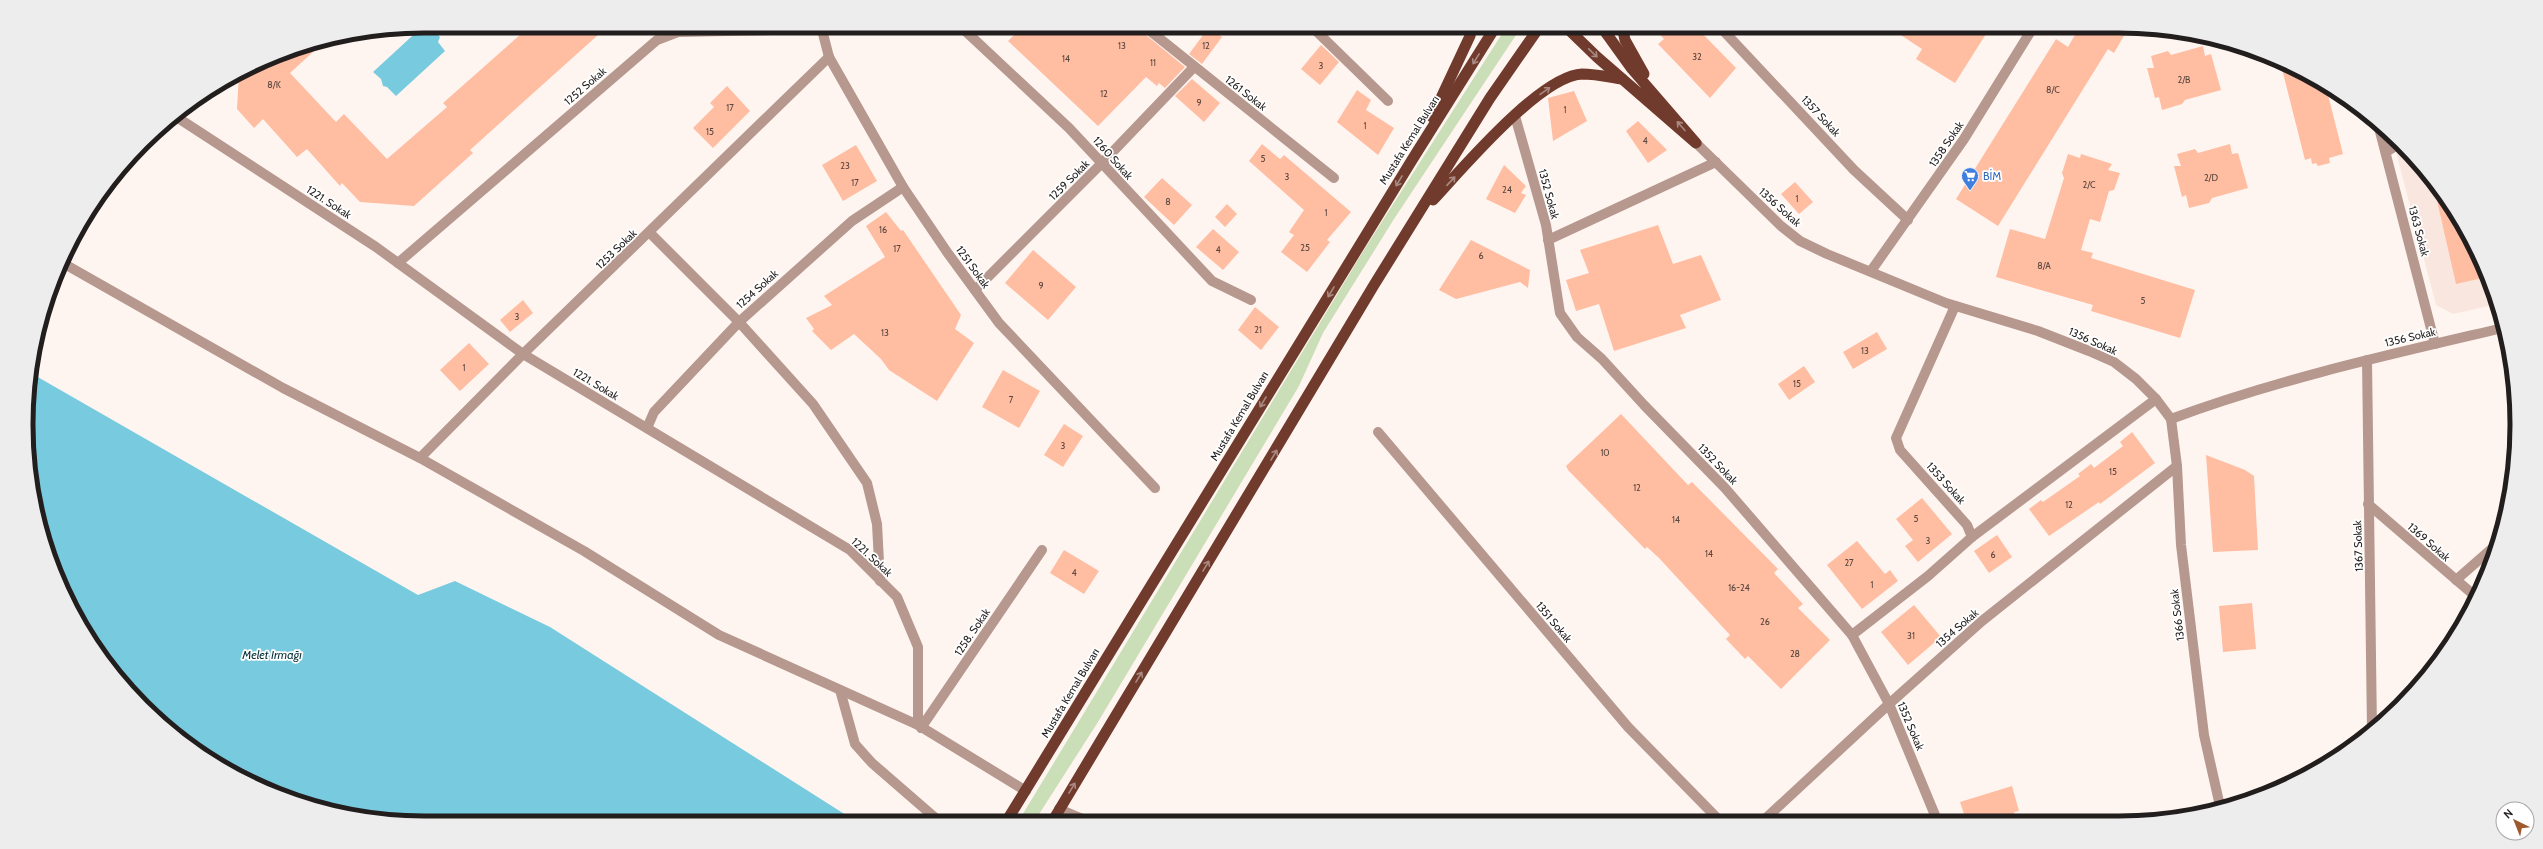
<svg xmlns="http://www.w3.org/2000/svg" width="2543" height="849" viewBox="0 0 2543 849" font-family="Cabin,sans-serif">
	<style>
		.built { fill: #f9e7df }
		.green { fill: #cadeb7 }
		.water { fill: #78cbdf }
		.building { fill: #ffbda2 }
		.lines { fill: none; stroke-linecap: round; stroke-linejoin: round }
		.service { stroke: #b6988f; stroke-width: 10 }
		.minor { stroke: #b6988f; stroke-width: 10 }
		.tertiary { stroke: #b6988f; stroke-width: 10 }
		.trunk { stroke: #703b2d; stroke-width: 11 }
		.oneway { stroke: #a98981 }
		.labels { text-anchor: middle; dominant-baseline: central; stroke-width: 3.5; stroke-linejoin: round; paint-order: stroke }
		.number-label { font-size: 9px; fill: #59463e }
		.street-label { font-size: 11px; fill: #221e1d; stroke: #fff }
		.shop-label { font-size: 11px; fill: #366cbe; stroke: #fff; text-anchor: start }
		.water-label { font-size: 12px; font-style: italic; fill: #063038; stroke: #fff }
		.rim { fill: none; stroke: #221e1d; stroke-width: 5 }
	</style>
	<rect width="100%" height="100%" fill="#fff5f0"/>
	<polygon class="built" points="2392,137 2418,162 2463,225 2498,304 2453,314 2436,305"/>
	<polygon class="green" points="1507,26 1522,26 1394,219 1323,333 1299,386 1098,722 1034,822 1018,822 1367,245"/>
	<g class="water">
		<polygon points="423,26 432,35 437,34 440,37 438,42 445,51 396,96 387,87 383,86 381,79 373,72"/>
		<polygon points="29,372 418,595 455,581 550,627 857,822 424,823 322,809 272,793 203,756 143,706 93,646 67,601 40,527 27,451"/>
	</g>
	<g class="building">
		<polygon points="530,26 608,26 470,150 473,153 414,206 360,202 342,183 340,186 307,149 297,157 263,119 254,128 237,109 239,73 272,56 326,40 290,73 336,122 344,114 387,159 447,107 443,103"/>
		<polygon points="1023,26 1135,26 1185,67 1165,88 1159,83 1157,86 1146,77 1098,126 1008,41"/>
		<polygon points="1652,26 1695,26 1736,68 1710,98 1658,44 1664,39"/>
		<polygon points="1887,26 1991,26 1955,83 1916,59 1922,49"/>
		<polygon points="2080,26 2129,27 2114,53 2108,49 1998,226 1956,199 2056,39 2068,47"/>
		<polygon points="1209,27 1222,37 1202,64 1189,54"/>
		<polygon points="1321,45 1339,62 1320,85 1301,69"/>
		<polygon points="2203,46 2205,56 2211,54 2221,90 2185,100 2182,104 2162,110 2159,97 2155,98 2147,68 2154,68 2151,56 2168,51 2171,55"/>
		<polygon points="2280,61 2295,67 2326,87 2343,154 2329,158 2330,163 2318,166 2316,163 2312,164 2311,158 2305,160"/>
		<polygon points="1192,79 1220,103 1204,122 1175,96"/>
		<polygon points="727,86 750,111 713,148 693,128 714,107 710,103"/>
		<polygon points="1357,90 1371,100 1366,110 1394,128 1378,155 1337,122"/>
		<polygon points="1574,91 1587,121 1553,141 1548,98"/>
		<polygon points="1638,121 1667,150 1648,163 1626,131"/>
		<polygon points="1262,144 1280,159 1284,155 1351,212 1327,240 1330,242 1307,272 1281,252 1294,235 1289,232 1304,210 1249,161"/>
		<polygon points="2230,144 2232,154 2238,153 2248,188 2212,198 2209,203 2189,208 2186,195 2182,197 2174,166 2181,166 2177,154 2195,149 2198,153"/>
		<polygon points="856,145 877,181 843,201 822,165"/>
		<polygon points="2068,154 2080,158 2081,154 2112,164 2108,170 2120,173 2114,190 2109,191 2100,222 2090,219 2081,250 2093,253 2091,258 2195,290 2180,338 2091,311 2093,305 1996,277 2010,229 2045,239 2064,178 2062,173"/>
		<polygon points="1504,165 1526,186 1521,193 1526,195 1515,213 1486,199"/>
		<polygon points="1162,178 1192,205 1174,225 1144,197"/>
		<polygon points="1795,182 1813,202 1799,214 1781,194"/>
		<polygon points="2433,183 2463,225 2487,277 2456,284"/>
		<polygon points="1227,204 1237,214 1225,227 1215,217"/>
		<polygon points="886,212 901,231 903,230 961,315 955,329 974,343 937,401 889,370 881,359 854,334 831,350 812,331 814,329 806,318 832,305 824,296 885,257 866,226"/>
		<polygon points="1658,225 1673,264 1701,255 1721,300 1680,315 1686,328 1614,351 1599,304 1576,311 1566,280 1589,273 1580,250"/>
		<polygon points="1213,229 1239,252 1223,270 1196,247"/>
		<polygon points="1471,240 1530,270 1528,288 1520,282 1456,299 1439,290"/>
		<polygon points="1033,250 1076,287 1048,320 1005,283"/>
		<polygon points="523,300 533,313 510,332 500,320"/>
		<polygon points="1255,307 1279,327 1261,350 1238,330"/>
		<polygon points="1877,332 1887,349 1853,369 1843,352"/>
		<polygon points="469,343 489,364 460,391 440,370"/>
		<polygon points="1804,366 1815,382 1789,400 1778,384"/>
		<polygon points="1003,370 1040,391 1019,428 982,407"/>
		<polygon points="1621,414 1688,485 1692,482 1778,569 1774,573 1803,604 1798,608 1830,640 1781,689 1748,656 1745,659 1726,639 1730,635 1659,558 1647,547 1645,549 1568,470 1566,466"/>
		<polygon points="1064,424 1083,436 1063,467 1044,455"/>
		<polygon points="2132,432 2155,463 2100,504 2099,502 2049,536 2029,509 2041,500 2043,502 2080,476 2078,474 2091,464 2094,468 2123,446 2120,442"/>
		<polygon points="2206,455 2245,470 2254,476 2258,550 2213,552"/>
		<polygon points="1922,498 1952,534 1918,562 1905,546 1913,540 1896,519"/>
		<polygon points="1997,535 2012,557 1989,573 1974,551"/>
		<polygon points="1857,541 1885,574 1890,570 1898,581 1862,609 1827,565"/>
		<polygon points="1064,550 1099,571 1084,594 1050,573"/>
		<polygon points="2252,603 2256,649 2223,652 2219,606"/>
		<polygon points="1914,605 1941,637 1908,665 1881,632"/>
		<polygon points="2012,786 2019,811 2014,812 2016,820 1966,820 1960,802"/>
	</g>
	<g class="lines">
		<polyline class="service" points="2386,152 2399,144"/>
		<g class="minor">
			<polyline points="821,26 829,57 903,187 947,252 999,323 1155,488"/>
			<polyline points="960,26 1069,128 1212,281 1251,300"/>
			<polyline points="1144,26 1334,178"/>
			<polyline points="1311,26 1388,101"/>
			<polyline points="1719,26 1854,170 1908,220"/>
			<polyline points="175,116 376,247 523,354 850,550 897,597 918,647 918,725"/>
			<polyline points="1515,116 1546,225 1560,313 1577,337 1602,359 1644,405 1725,488 1852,635 1889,704 1937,820"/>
			<polyline points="2378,124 2435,344"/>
			<polyline points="650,233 739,322 813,404 867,483 877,524 880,581"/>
			<polyline points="1548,240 1716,162"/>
			<polyline points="61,262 283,388 420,458 584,551 719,635 918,725 1026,791"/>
			<polyline points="398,263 657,40 678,32 821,29 827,26"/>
			<polyline points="1871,271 1964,139 2034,26"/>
			<polyline points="975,290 1102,163 1194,67"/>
			<polyline points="2367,360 2372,730"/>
			<path d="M 2171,419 C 2278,379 2392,354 2503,328"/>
			<polyline points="647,428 654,412 739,322 852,221 903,187"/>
			<polyline points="1378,432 1628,727 1719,820"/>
			<polyline points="420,458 523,354 829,57"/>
			<polyline points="2368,504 2475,596"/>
			<polyline points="1972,537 2156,399"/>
			<polyline points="2456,580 2496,545"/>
			<polyline points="1852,635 1928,576 1972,537 1967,525 1900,450 1896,438 1955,306"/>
			<polyline points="840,690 855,744 872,763 940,822"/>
			<polyline points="921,728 1042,550"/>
			<polyline points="1059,809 1090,822"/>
			<polyline points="1764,820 1889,704 1982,621 2177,466"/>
		</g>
		<polyline class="tertiary" points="1696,143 1781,226 1800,241 1827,254 1946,303 2038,331 2089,351 2114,362 2136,379 2156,399 2171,419 2177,466 2181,545 2204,735 2220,806"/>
		<g class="trunk">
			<polyline points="1565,26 1597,57 1696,143 1632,69 1601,26"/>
			<polyline points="1622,26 1625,40 1644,74"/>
			<polyline points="1432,117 1470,36 1472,26"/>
			<path d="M 1433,200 C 1462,169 1540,76 1582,74 C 1595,74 1609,77 1622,79"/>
			<polyline points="1006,822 1412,160 1496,26"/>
			<polyline points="1052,822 1374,285 1490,98 1540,26"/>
		</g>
	</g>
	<defs><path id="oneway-shaft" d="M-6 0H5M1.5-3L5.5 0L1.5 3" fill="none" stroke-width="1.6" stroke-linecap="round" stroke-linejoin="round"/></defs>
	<g class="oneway">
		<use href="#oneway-shaft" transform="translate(1593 53) rotate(44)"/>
		<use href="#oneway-shaft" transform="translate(1476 59) rotate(122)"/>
		<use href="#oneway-shaft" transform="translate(1545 91) rotate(-35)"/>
		<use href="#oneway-shaft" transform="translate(1681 126) rotate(-131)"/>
		<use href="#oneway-shaft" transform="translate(1399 181) rotate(121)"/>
		<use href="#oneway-shaft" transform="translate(1451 181) rotate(-47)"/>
		<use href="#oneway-shaft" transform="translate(1331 292) rotate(121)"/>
		<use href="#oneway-shaft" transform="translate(1263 402) rotate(121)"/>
		<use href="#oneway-shaft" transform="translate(1274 455) rotate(-59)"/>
		<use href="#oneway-shaft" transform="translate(1206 566) rotate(-59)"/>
		<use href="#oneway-shaft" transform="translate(1139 677) rotate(-59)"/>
		<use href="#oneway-shaft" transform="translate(1072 788) rotate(-59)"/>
	</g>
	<defs>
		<g id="supermarket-pin" transform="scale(0.9)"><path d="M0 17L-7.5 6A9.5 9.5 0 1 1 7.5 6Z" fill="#3f7fe0" stroke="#fff"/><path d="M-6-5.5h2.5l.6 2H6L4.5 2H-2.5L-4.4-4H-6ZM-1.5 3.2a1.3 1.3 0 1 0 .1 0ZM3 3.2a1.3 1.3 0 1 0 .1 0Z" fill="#fff"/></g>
	</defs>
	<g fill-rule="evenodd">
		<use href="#supermarket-pin" x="1970" y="176"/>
	</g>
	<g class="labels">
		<g class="number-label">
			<text x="1122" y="45">13</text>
			<text x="1206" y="45">12</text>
			<text x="1697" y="56">32</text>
			<text x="1066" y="58">14</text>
			<text x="1153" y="62">11</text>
			<text x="1321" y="65">3</text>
			<text x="2184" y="79">2/B</text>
			<text x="274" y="84">8/K</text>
			<text x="2053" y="89">8/C</text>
			<text x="1104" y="93">12</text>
			<text x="1199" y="102">9</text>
			<text x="730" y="107">17</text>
			<text x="1565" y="109">1</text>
			<text x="1365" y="125">1</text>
			<text x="710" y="131">15</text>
			<text x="1645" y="140">4</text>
			<text x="1263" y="158">5</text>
			<text x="845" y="165">23</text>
			<text x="1287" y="176">3</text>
			<text x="2211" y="177">2/D</text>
			<text x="855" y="182">17</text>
			<text x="2089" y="184">2/C</text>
			<text x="1507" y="189">24</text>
			<text x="1797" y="198">1</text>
			<text x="1168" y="201">8</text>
			<text x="1326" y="212">1</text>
			<text x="883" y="229">16</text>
			<text x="1305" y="247">25</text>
			<text x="897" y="248">17</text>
			<text x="1218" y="249">4</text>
			<text x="1481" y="255">6</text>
			<text x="2044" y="265">8/A</text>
			<text x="1041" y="285">9</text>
			<text x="2143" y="300">5</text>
			<text x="517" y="316">3</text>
			<text x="1258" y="329">21</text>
			<text x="885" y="332">13</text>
			<text x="1865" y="350">13</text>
			<text x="464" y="367">1</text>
			<text x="1797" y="383">15</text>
			<text x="1011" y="399">7</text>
			<text x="1063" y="445">3</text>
			<text x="1605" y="452">10</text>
			<text x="2113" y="471">15</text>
			<text x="1637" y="487">12</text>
			<text x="2069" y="504">12</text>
			<text x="1916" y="518">5</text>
			<text x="1676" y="519">14</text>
			<text x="1928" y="540">3</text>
			<text x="1709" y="553">14</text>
			<text x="1993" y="554">6</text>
			<text x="1849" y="562">27</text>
			<text x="1074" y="572">4</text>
			<text x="1872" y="584">1</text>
			<text x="1739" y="587">16-24</text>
			<text x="1765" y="621">26</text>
			<text x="1911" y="635">31</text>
			<text x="1795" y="653">28</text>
		</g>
		<g class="street-label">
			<text transform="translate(585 86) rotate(-41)">1252 Sokak</text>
			<text transform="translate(1246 93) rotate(38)">1261 Sokak</text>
			<text transform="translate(1821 116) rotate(47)">1357 Sokak</text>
			<text transform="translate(1409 140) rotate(-58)">Mustafa Kemal Bulvarı</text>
			<text transform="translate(1946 144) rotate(-56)">1358 Sokak</text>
			<text transform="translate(1113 158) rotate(48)">1260 Sokak</text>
			<text transform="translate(1069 180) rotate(-45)">1259 Sokak</text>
			<text transform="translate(1549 194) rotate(75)">1352 Sokak</text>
			<text transform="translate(329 202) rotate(33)">1221. Sokak</text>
			<text transform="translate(1780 207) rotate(42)">1356 Sokak</text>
			<text transform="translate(2419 231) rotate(75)">1363 Sokak</text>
			<text transform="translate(616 249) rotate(-44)">1253 Sokak</text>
			<text transform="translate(973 267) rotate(54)">1251 Sokak</text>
			<text transform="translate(757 289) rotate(-42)">1254 Sokak</text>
			<text transform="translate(2410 337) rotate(-13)">1356 Sokak</text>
			<text transform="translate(2093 341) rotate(24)">1356 Sokak</text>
			<text transform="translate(596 384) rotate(31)">1221. Sokak</text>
			<text transform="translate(1239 416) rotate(-59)">Mustafa Kemal Bulvarı</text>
			<text transform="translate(1718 464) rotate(46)">1352 Sokak</text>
			<text transform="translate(1946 483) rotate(48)">1353 Sokak</text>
			<text transform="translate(2429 542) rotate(41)">1369 Sokak</text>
			<text transform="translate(2358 546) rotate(-92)">1367 Sokak</text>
			<text transform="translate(872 557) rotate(43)">1221. Sokak</text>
			<text transform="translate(2177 615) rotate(-97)">1366 Sokak</text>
			<text transform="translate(1554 622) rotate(50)">1351 Sokak</text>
			<text transform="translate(1957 628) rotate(-41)">1354 Sokak</text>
			<text transform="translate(972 632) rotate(-56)">1258. Sokak</text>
			<text transform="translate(1070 693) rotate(-59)">Mustafa Kemal Bulvarı</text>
			<text transform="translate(1911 726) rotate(67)">1352 Sokak</text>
		</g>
		<g class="shop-label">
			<text x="1983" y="176">BİM</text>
		</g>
		<g class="water-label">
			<text x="272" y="654">Melet Irmağı</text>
		</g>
	</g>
	<path d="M0 0H2543V849H0ZM424 33H2119A391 391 0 0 1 2510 424V425A391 391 0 0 1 2119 816H424A391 391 0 0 1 33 425V424A391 391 0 0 1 424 33Z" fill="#ededed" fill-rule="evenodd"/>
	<path class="rim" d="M424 33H2119A391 391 0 0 1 2510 424V425A391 391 0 0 1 2119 816H424A391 391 0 0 1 33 425V424A391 391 0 0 1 424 33Z"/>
	<g transform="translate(2515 821) rotate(317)"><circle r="19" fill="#ffffff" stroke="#a7a5a5"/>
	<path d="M0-3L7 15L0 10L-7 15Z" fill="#9e592d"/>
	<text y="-6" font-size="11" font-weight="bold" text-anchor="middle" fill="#221e1d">N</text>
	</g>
</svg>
